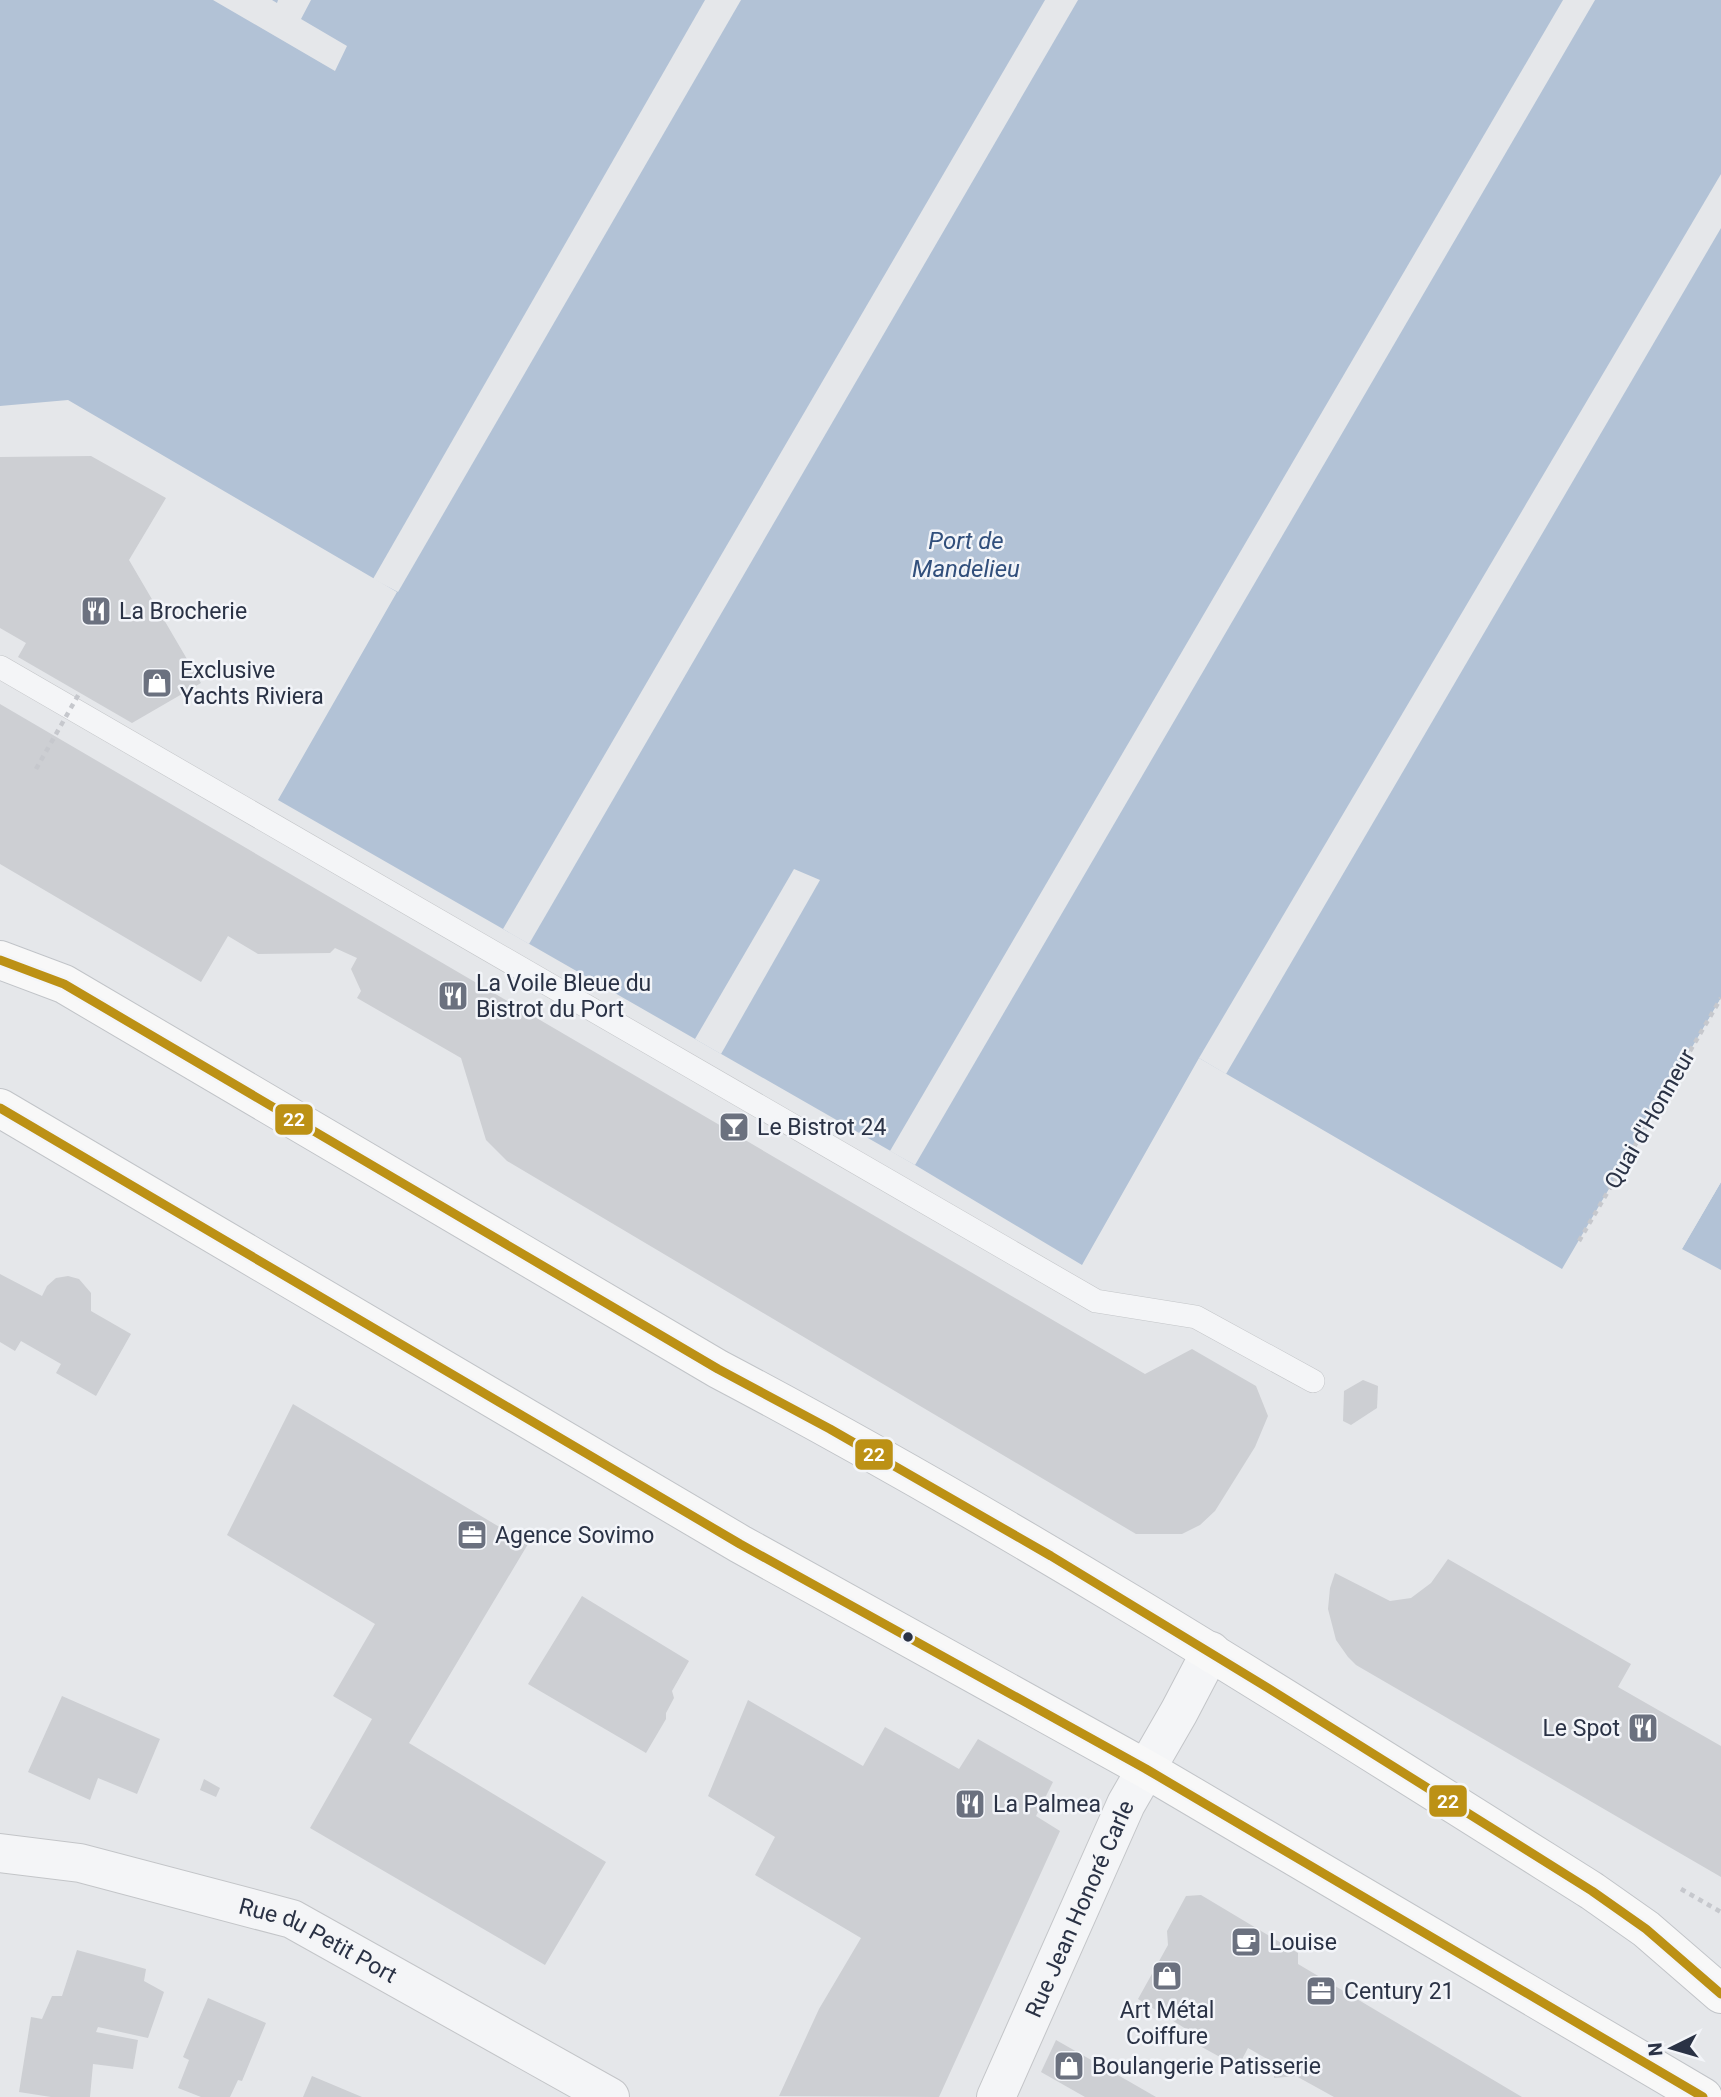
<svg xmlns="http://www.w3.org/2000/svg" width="1721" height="2097" viewBox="0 0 1721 2097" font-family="Roboto,sans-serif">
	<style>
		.water { fill: #b2c2d6 }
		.pier { fill: #e5e7ea }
		.building { fill: #cdcfd3 }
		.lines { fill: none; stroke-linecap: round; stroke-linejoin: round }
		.service-casing { stroke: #c3c5c8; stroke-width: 24 }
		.minor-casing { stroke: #c3c5c8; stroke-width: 40 }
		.primary-casing { stroke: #c1c4c8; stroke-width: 40 }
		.path { stroke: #c6c8cd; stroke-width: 4.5; stroke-dasharray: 5 5; stroke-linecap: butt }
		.service { stroke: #f4f5f7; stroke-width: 23 }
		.minor { stroke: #f4f5f7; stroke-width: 38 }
		.primary { stroke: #f8f8f8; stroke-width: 38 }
		.path-bridge { stroke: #c6c8cd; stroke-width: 4.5; stroke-dasharray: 5 5; stroke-linecap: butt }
		.bus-1-casing { stroke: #f3f5f9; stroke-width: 14 }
		.bus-1 { stroke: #bc9115; stroke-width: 9 }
		.bus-dot { fill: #2a3245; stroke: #f3f5f9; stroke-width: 2.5 }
		.labels { text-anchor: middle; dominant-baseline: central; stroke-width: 5; stroke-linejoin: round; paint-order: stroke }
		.poi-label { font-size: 23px; fill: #2a3245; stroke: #f3f5f9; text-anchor: start }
		.street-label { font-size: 23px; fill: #2a3245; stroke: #f3f5f9 }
		.water-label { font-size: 24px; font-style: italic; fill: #314f7c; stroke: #f3f5f9 }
		.line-badge { stroke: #f3f5f9; stroke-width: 2.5 }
		.badge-label { font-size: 19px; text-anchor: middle; font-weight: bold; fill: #fff }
	</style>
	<rect width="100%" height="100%" fill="#e5e7ea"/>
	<g class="water">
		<polygon points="0,0 1721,0 1721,998 1562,1269 1199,1058 1082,1265 915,1165 278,800 397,592 68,400 0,406"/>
		<polygon points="1721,1182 1721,1270 1682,1249"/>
	</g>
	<g class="pier">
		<polygon points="213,0 272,0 277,3 278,0 311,0 301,19 347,46 335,71"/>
		<polygon points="705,0 741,0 398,592 373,579"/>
		<polygon points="1045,0 1078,0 529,944 503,929"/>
		<polygon points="1563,0 1595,0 915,1165 890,1151"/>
		<polygon points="1721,174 1721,228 1226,1074 1199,1058"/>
		<polygon points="794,869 820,880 721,1054 695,1039"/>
		<polygon points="1721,998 1721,1005 1582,1243 1579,1241"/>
		<polygon points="1721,1179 1721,1182 1680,1252 1679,1247"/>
	</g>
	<g class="building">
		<polygon points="91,456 166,498 129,560 201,683 132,723 18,657 26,643 0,628 0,457"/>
		<polygon points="0,704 1145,1374 1192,1349 1256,1386 1268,1416 1255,1447 1215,1511 1200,1525 1182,1534 1136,1534 507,1161 486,1140 461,1058 357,998 361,991 351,969 357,958 335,948 330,953 258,954 228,936 201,982 0,864"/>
		<polygon points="0,1274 42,1296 47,1286 56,1278 68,1276 79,1279 91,1293 91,1311 131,1334 96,1396 56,1373 61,1364 21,1341 15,1351 0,1342"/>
		<polygon points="1363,1380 1378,1386 1377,1408 1351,1425 1343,1421 1344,1391"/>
		<polygon points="293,1404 528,1544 409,1743 606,1862 545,1965 310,1828 372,1719 333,1696 375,1624 227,1535"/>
		<polygon points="1448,1559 1631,1664 1618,1687 1721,1746 1721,1877 1356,1665 1348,1657 1336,1640 1328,1609 1330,1588 1335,1573 1390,1601 1411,1598 1431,1583"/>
		<polygon points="582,1596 689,1661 672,1691 674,1698 666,1713 666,1719 646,1753 528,1684"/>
		<polygon points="62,1696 160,1739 137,1794 98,1778 90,1800 28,1772"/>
		<polygon points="748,1700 863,1766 885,1727 959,1769 978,1739 1053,1782 1036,1816 1060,1831 939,2097 779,2096 819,2009 861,1938 755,1875 775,1837 708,1796"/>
		<polygon points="204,1779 220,1788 216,1797 200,1790"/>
		<polygon points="1201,1895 1298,1953 1298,1964 1522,2097 1334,2097 1296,2076 1274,2078 1274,2063 1248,2048 1238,2067 1200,2046 1202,2039 1138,1999 1168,1945 1167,1931 1186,1896"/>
		<polygon points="77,1950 146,1969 144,1981 164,1992 148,2038 98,2027 96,2032 138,2040 133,2069 93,2064 90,2097 51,2097 19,2092 31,2017 42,2019 52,1996 62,1996"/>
		<polygon points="208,1998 266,2023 242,2081 238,2080 230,2097 201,2097 178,2088 189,2060 183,2057"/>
		<polygon points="1056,2040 1130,2082 1156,2097 1085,2097 1041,2072"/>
		<polygon points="312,2076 362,2097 303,2097"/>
	</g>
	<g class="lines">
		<g class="service-casing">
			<polyline id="service" points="0,667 1096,1301 1196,1317 1313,1381"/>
		</g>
		<g class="minor-casing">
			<g id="minor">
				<path id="s1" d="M 0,1853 L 80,1863 L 292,1919 L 610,2097"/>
				<path id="s2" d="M 996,2097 L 1126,1804 L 1179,1712 L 1211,1651"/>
			</g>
		</g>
		<g class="primary-casing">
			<g id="primary">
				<path d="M 0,960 L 64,984 L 718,1369 C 1018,1527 1305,1710 1592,1891 L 1646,1929 L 1721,1994"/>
				<polyline points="0,1108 740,1544 1146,1769 1703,2097"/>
			</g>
		</g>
		<g class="path">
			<polyline points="1579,1241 1721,998"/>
			<polyline points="1681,1889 1721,1912"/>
		</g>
		<use href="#service" class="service"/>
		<use href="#minor" class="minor"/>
		<use href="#primary" class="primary"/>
		<polyline class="path-bridge" points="36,769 80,692"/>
		<g class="bus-1-casing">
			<g id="bus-1">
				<polyline points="0,960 64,984 718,1369 830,1429 1051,1556 1268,1688 1592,1891 1646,1929 1721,1994"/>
				<polyline points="0,1108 740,1544 1146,1769 1703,2097"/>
			</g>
		</g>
		<use href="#bus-1" class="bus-1"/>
	</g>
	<defs>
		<g id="restaurant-square" transform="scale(1.575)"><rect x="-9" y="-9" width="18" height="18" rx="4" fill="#6b717f" stroke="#f3f5f9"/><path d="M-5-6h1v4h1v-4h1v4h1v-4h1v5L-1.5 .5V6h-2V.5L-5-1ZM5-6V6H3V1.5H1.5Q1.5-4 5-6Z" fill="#fff"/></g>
		<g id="shop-square" transform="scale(1.575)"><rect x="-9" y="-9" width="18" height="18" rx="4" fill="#6b717f" stroke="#f3f5f9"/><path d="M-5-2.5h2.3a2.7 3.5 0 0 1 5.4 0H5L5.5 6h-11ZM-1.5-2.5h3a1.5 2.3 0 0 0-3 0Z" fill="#fff"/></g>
		<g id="bar-square" transform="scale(1.575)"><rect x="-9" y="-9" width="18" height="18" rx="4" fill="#6b717f" stroke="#f3f5f9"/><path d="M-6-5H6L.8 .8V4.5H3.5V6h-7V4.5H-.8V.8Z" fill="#fff"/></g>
		<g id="office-square" transform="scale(1.575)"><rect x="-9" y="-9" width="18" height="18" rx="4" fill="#6b717f" stroke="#f3f5f9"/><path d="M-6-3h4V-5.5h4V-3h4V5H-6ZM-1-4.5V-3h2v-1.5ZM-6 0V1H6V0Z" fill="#fff"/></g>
		<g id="cafe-square" transform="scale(1.575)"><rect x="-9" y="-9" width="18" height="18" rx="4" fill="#6b717f" stroke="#f3f5f9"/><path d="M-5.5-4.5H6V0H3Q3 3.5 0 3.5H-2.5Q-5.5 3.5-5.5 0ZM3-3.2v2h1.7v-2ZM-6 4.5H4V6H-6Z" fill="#fff"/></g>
	</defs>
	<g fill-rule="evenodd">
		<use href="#restaurant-square" x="96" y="611"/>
		<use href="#shop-square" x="157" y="683"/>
		<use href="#restaurant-square" x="453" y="996"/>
		<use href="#bar-square" x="734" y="1127"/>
		<use href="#office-square" x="472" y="1535"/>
		<use href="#restaurant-square" x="1643" y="1728"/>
		<use href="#restaurant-square" x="970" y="1804"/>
		<use href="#cafe-square" x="1246" y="1942"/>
		<use href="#shop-square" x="1167" y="1976"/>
		<use href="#office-square" x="1321" y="1991"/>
		<use href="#shop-square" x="1069" y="2066"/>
	</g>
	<circle class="bus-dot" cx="908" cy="1637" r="6"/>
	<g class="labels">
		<g class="poi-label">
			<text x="119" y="611">La Brocherie</text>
			<text x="180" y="670">Exclusive<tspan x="180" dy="26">Yachts Riviera</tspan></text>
			<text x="476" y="983">La Voile Bleue du<tspan x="476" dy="26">Bistrot du Port</tspan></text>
			<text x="757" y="1127">Le Bistrot 24</text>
			<text x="495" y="1535">Agence Sovimo</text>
			<text x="1620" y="1728" text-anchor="end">Le Spot</text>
			<text x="993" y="1804">La Palmea</text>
			<text x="1269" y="1942">Louise</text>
			<text x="1344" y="1991">Century 21</text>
			<text x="1167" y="2010" text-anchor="middle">Art Métal<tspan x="1167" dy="26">Coiffure</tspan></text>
			<text x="1092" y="2066">Boulangerie Patisserie</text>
		</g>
		<g class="street-label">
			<text transform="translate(1650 1119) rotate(-60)">Quai d'Honneur</text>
			<text stroke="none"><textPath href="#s2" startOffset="206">Rue Jean Honoré Carle</textPath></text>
			<text stroke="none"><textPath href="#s1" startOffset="332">Rue du Petit Port</textPath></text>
		</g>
		<g class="water-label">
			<text x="966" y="541">Port de<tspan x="966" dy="28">Mandelieu</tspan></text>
		</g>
	</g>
	<g class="line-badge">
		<rect x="274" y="1103" width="40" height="33" rx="7" fill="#bc9115"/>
		<rect x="854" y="1438" width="40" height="33" rx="7" fill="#bc9115"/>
		<rect x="1428" y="1784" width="40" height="34" rx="7" fill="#bc9115"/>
	</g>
	<g class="badge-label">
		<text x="294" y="1126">22</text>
		<text x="874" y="1461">22</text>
		<text x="1448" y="1808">22</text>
	</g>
	<g transform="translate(1672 2048) rotate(265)" stroke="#f3f5f9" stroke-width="5" paint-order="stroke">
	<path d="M0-5L12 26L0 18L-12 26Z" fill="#2a3245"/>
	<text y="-10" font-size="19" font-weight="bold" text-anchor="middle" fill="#2a3245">N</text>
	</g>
</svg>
